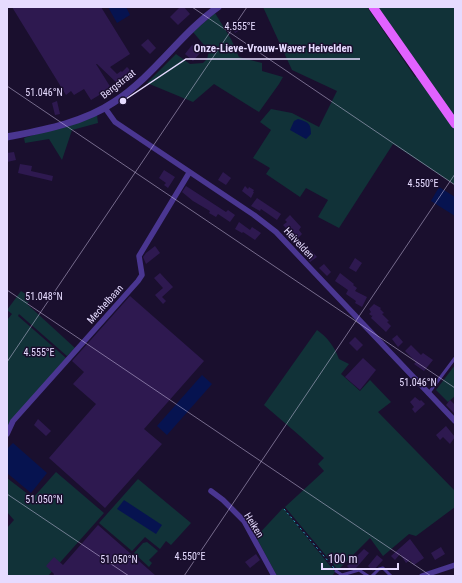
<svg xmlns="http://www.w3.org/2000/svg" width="462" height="583" viewBox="0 0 462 583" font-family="'Roboto Condensed',sans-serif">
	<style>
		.green { fill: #113238 }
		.water { fill: #061350 }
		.building { fill: #2e1950 }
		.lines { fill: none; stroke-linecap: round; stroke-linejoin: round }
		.path { stroke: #25b5ca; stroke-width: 1; stroke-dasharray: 2 3; stroke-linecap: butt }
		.service { stroke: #4a3691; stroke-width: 3 }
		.minor { stroke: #4a3691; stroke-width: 5.5 }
		.tertiary { stroke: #4a3691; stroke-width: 7 }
		.primary { stroke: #e162ff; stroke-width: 9 }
		.ticks { fill: none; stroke: #e6dbff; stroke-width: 1; stroke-opacity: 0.45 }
		.labels { text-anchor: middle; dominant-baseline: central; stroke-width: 3; stroke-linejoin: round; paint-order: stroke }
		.street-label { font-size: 10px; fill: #e6dbff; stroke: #1a0f2e }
		.ticks-label { font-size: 10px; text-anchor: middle; fill: #e6dbff; stroke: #1a0f2e; stroke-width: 3; stroke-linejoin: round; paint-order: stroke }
		.leader { fill: none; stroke: #e6dbff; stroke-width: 1.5 }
		.callout-dot { fill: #e6dbff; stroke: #1a0f2e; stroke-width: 1.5 }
		.callout-label { font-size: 11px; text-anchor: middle; font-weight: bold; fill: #e6dbff; stroke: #1a0f2e; stroke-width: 3; stroke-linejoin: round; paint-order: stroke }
	</style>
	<rect width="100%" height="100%" fill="#1a0f2e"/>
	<g class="green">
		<polygon points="263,7 367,7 415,77 425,74 378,7 455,7 455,185 393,144 339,228 318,217 328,200 306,188 300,197 266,174 270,168 253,158 271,130 260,122 271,109 292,113 319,127 337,91 292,70"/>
		<polygon points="215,13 231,39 239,57 262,63 262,71 283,77 279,84 259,112 214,84 193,102 147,83 176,54 190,64 203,63 207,59 209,51 193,32"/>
		<polygon points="97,115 98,123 72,130 62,160 49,139 25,143 24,138"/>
		<polygon points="21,291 32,298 27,304 75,348 67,356 19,314 18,316 66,358 7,428 7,320 12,314 7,310"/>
		<path d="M 317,330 C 328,338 334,346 339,359 L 349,364 L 341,374 L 360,391 L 370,380 L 391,402 L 378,412 L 455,491 L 455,507 L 416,536 L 409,534 L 383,556 L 370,538 L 338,570 L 285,507 L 324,471 L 318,464 L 324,458 L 300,436 L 264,405 Z"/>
		<polygon points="455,365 455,396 448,402 436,390"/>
		<polygon points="56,472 104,513 48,576 7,576 7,528 14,520 7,512 7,478 33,498"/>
		<polygon points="138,479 191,523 171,545 166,541 160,549 145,537 132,551 99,523"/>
		<polygon points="283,508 335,572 332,576 277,576 256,537"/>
		<polygon points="147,542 158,551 149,560 152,563 149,567 134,553 143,543"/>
	</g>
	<g class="water">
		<polygon points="108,7 126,7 130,15 117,23"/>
		<path d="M 298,119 C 307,122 311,122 311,134 L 306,139 L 290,130 L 294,121 Z"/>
		<polygon points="439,187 455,197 455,216 431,201"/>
		<polygon points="202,375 212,384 167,435 157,426"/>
		<polygon points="13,443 47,473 31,493 7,473 7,449"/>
		<polygon points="124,500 162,525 156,534 117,509"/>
	</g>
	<g class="building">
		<polygon points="12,7 101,7 130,54 110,67 117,74 121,71 122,72 127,67 133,73 130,76 128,75 119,85 97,64 96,64 111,88 91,100 84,89 74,95 71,91 66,95"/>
		<polygon points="180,7 184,7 190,14 178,25 170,17"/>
		<polygon points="238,21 243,28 235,33 231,26"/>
		<polygon points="148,39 156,48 150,54 141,45"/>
		<polygon points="192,45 201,52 193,61 185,54"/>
		<polygon points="57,101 60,114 55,115 52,103"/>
		<polygon points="14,152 16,160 7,162 7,153"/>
		<polygon points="20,164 32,166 31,171 53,176 52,181 18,173"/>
		<polygon points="164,170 175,177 168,188 164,185 166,183 159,178"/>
		<polygon points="223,172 231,178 226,185 218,180"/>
		<polygon points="186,186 226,212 228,210 235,215 230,222 218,214 216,217 209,213 210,211 193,201 182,192"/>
		<polygon points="245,186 248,189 249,187 254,190 253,192 254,192 251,198 242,191"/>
		<polygon points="257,198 281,214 277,220 261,209 260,211 251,206"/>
		<polygon points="290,215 301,227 299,230 302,234 297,239 283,225 287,222 285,220"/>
		<polygon points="239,222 250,230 252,227 261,233 255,240 243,232 242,233 235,229"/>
		<polygon points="306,245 317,257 310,262 300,250"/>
		<polygon points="155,246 160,253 146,264 143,257 146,253"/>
		<polygon points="355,258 362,263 356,272 349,268"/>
		<polygon points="324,264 331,272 327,276 319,268"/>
		<polygon points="160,273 173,287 162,297 166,301 163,304 155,295 163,288 154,278"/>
		<polygon points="340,273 354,284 353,285 357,288 355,291 367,297 362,307 355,303 356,301 346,294 348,290 335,281"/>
		<polygon points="130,296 204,361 144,429 162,444 105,508 49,458 96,404 73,384 84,372 72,361"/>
		<polygon points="374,304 381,308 380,309 384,313 382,314 389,321 387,322 391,326 386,332 371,318 373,315 372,316 369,314 371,312 369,309"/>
		<polygon points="397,335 403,342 398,347 392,339"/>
		<polygon points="355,337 363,345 357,351 349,343"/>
		<polygon points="411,345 421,355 423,353 433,360 424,371 414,364 416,362 405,351"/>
		<polygon points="363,358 376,370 360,390 345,377"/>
		<polygon points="415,397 420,401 421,400 425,404 415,413 412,409 414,407 410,402"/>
		<polygon points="450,400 455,405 455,414 446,405"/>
		<polygon points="38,419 51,431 46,436 34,425"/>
		<polygon points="446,426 455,437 450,444 443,437 440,440 436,435"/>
		<polygon points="98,525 156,576 53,576 54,574 46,566 54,557 63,565"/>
		<polygon points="410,539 424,558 414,565 410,560 406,563 400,554 395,560 391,556"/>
		<polygon points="441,547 445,554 435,560 431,553"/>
		<polygon points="364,549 369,553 356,568 350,569 347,566"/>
		<polygon points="256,554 260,560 250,568 245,562"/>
		<polygon points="377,555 383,560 373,571 368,566"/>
	</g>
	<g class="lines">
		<polyline class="path" points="284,509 334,568"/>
		<g class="service">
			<polyline points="428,394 455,358"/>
			<polyline points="336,571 342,575 359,570 368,576"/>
			<polyline points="372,576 379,569 383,568 391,576"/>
		</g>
		<g class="minor">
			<polyline points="105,108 115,122 254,215 276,232 455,421"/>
			<polyline points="7,434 13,421 138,281 142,275 139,256 189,173"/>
			<polyline points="211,491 223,500 244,521 274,576"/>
			<polyline points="422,576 455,565"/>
		</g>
		<path class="tertiary" d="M 7,137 C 43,130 83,123 114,102 C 154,76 180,34 218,7"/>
		<polyline class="primary" points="373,7 455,124"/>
	</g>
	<path class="ticks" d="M 192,7 L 455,185M 7,86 L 455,388M 7,290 L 431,576M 7,362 L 247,7M 7,494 L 129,576M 184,576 L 455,174"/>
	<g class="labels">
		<g class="street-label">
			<text transform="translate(118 84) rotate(-38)">Bergstraat</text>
			<text transform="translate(299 243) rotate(47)">Heivelden</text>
			<text transform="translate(105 304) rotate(-48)">Mechelbaan</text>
			<text transform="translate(254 525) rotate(58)">Heiken</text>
		</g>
	</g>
	<g class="ticks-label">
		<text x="240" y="30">4.555°E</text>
		<text x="44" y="96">51.046°N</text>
		<text x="423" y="187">4.550°E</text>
		<text x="44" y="300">51.048°N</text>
		<text x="39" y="356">4.555°E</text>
		<text x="418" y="386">51.046°N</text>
		<text x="44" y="503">51.050°N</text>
		<text x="190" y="560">4.550°E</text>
		<text x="119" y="563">51.050°N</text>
	</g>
	<path class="leader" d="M123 101L186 59H360"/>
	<circle class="callout-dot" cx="123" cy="101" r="4"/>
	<g class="callout-label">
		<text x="273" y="52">Onze-Lieve-Vrouw-Waver Heivelden</text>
	</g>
	<rect width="462" height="583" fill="none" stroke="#e6dbff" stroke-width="16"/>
	<path d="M322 563v6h76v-6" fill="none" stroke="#e6dbff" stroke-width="2"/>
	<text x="328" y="563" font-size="12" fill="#e6dbff" stroke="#1a0f2e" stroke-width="3" paint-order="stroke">100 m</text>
</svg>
